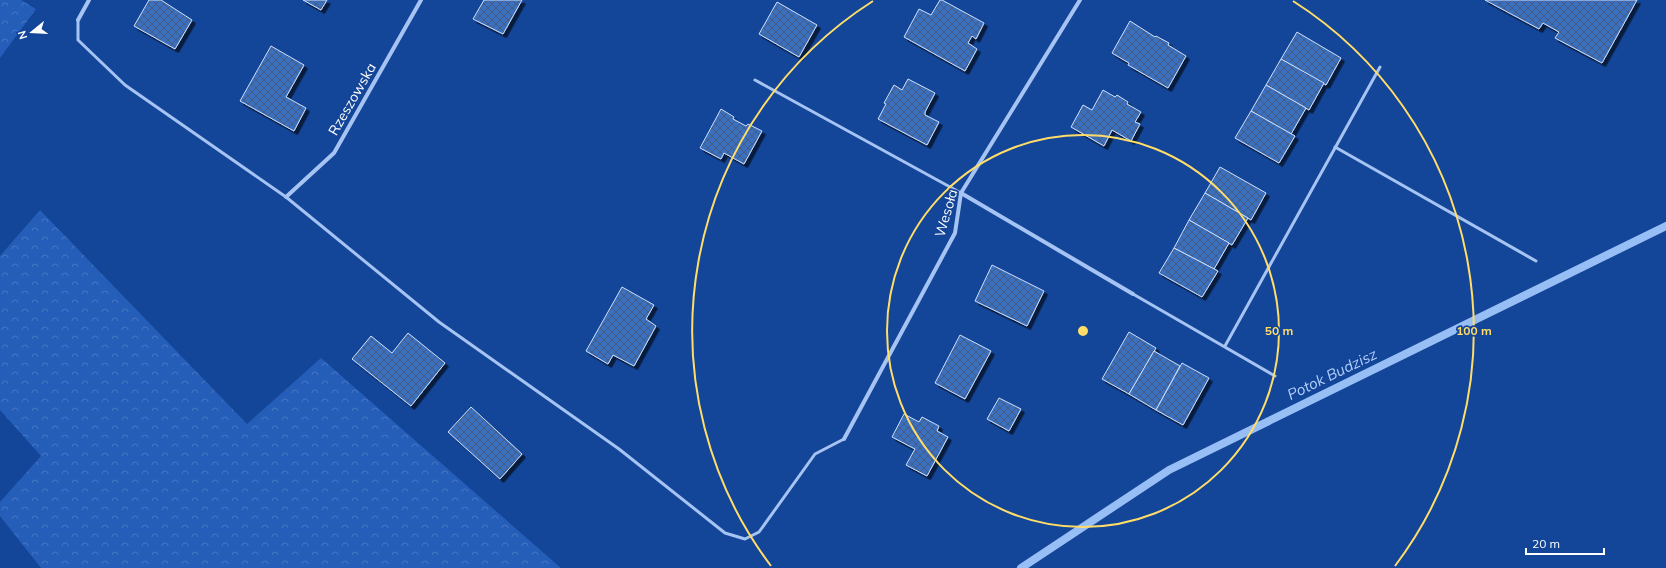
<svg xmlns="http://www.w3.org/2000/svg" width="1666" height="568" viewBox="0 0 1666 568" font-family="Mulish,sans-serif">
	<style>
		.forest { fill: url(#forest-crowns) }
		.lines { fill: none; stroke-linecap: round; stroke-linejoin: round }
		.stream { stroke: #98bef6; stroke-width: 8 }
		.building { fill: url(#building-cross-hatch); stroke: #cee0fd; filter: url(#shadow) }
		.lane { stroke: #a6c4f3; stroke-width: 3 }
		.street { stroke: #a6c4f3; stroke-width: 4 }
		.ring { fill: none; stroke: #ffdd68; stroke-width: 2 }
		.labels { text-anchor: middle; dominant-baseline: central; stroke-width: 3.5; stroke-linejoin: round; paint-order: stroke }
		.street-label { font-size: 14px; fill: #fff; stroke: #134599 }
		.water-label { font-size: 15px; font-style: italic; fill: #b2cffa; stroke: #134599 }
		.centre { fill: #ffdd68; stroke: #134599; stroke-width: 2 }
		.ring-label { font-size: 12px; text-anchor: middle; font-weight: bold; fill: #ffdd68; stroke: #134599; stroke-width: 3.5; stroke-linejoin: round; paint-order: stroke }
	</style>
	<defs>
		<pattern id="forest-crowns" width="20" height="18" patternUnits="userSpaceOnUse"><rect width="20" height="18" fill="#255eb8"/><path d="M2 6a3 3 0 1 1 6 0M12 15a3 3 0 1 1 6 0" fill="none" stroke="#4676c3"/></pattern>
		<pattern id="building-cross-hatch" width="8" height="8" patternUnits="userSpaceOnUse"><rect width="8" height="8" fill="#3b6fc1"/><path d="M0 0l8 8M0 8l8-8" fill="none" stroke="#445c81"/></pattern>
		<filter id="shadow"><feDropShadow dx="3.5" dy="3.5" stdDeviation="0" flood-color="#0009"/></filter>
	</defs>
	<rect width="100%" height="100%" fill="#134599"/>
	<g class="forest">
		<polygon points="0,0 21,0 36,9 0,58"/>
		<polygon points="40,210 247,424 321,358 561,568 41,568 0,516 0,502 41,456 0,410 0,256"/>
	</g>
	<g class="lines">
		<polyline class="stream" points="1021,568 1169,470 1666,226"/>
	</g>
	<g class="building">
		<polygon points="149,0 161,0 192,20 175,49 134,26"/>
		<polygon points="303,0 327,0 321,10"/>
		<polygon points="484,0 522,0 503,34 473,19"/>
		<polygon points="940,0 942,0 984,23 976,39 972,36 968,43 977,49 965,71 904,37 919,9 931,15"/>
		<polygon points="1485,0 1637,0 1602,63 1555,38 1559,32 1543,23 1539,29"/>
		<polygon points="777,2 817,25 799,57 759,34"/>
		<polygon points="1130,21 1155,37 1156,36 1169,43 1168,45 1186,56 1168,88 1128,65 1129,63 1112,53"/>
		<polygon points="1297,32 1341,58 1326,85 1281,59"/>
		<polygon points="271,46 304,65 286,97 306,108 294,131 240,101"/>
		<polygon points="1281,59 1324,83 1309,110 1266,85"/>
		<polygon points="908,79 935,93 925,112 925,115 939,122 927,145 878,119 886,104 884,103 894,85 902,90"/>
		<polygon points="1266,85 1306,108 1291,134 1251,111"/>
		<polygon points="1103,90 1115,97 1117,95 1128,102 1127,104 1141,112 1135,122 1140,124 1131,141 1112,130 1104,146 1071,127 1083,105 1092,110"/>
		<polygon points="721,109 734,117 733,119 746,126 748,124 762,131 744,164 724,153 721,159 700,148"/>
		<polygon points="1251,111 1295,136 1279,163 1235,138"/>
		<polygon points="1220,167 1266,193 1251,220 1205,193"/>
		<polygon points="1205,193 1248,218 1232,245 1189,220"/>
		<polygon points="1189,220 1229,243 1214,269 1174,248"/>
		<polygon points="1174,248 1218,271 1202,297 1159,273"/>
		<polygon points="992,265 1044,291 1027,326 975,301"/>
		<polygon points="622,287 654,305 646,319 656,326 634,366 613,355 608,364 586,351"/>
		<polygon points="1129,332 1156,348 1129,394 1102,379"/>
		<polygon points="408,333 445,363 411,406 352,359 371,336 392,353"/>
		<polygon points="960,335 991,351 965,399 935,383"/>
		<polygon points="1154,351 1180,366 1156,410 1129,394"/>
		<polygon points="1182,363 1209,378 1183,425 1156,410"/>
		<polygon points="999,398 1021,409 1009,431 987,419"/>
		<polygon points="471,407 522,454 500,479 448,432"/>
		<polygon points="904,414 919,422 922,417 939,426 937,431 948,437 927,476 906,465 915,449 892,437"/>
	</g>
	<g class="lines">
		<g class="lane">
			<polyline points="78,20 78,40 125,85 286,197 439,322 619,449 725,533 745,539 759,532 815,454 844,439"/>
			<polyline points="755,80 961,193"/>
			<polyline points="1335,147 1536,261"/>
			<polyline points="1133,294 1275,376"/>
			<polyline points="1225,346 1380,67"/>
		</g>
		<g class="street">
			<polyline points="78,20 89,0"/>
			<polyline points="961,193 1133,294"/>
			<polyline points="286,197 334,153 421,0"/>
			<polyline points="844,439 955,233 961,193 1080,0"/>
		</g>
	</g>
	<g class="ring">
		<circle cx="1083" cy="331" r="196"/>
		<path d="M771 566A391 391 0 0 1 873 1M1293 1A391 391 0 0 1 1395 566"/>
	</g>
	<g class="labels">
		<g class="street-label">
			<text transform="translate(352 99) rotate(-60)">Rzeszowska</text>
			<text transform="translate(946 213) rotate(-74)">Wesoła</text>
		</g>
		<g class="water-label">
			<text transform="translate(1332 374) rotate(-26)">Potok Budzisz</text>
		</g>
	</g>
	<circle cx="1083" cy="331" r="6" class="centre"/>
	<g class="ring-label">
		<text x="1279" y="335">50 m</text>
		<text x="1474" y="335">100 m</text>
	</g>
	<g transform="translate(32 32) rotate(252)" stroke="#134599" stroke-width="3" paint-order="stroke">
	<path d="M0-3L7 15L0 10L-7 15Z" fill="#ffffff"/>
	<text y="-6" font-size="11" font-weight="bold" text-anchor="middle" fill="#ffffff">N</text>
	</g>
	<path d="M1526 548v6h78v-6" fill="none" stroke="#ffffff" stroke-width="2"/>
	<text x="1532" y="548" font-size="12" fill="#ffffff" stroke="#134599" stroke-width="3" paint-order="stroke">20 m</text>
</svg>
